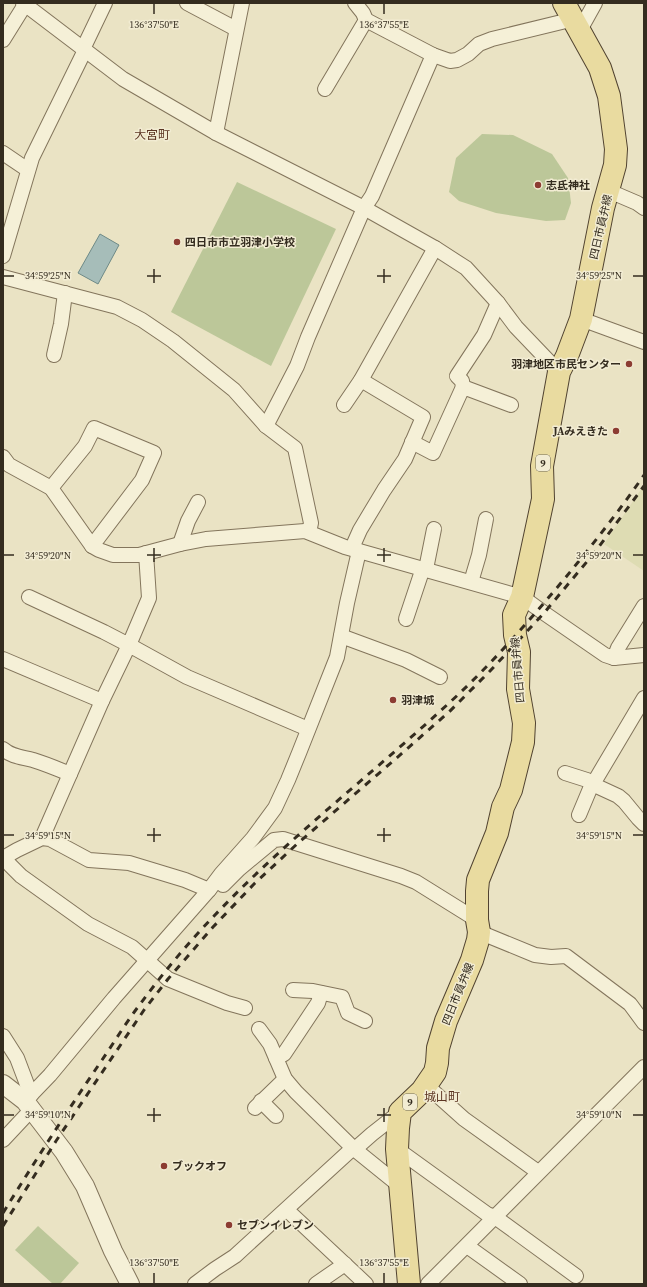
<svg xmlns="http://www.w3.org/2000/svg" width="647" height="1287" viewBox="0 0 647 1287" font-family="'Source Serif 4','Noto Sans JP',serif">
	<style>
		.farmland { fill: #dedcb3 }
		.green { fill: #bcc799 }
		.water { fill: #a6bdb9; stroke: #6e8a87 }
		.lines { fill: none; stroke-linecap: round; stroke-linejoin: round }
		.minor-casing { stroke: #83755c; stroke-width: 16 }
		.tertiary-casing { stroke: #83755c; stroke-width: 20 }
		.primary-casing { stroke: #514330; stroke-width: 24 }
		.minor { stroke: #f5f0d7; stroke-width: 14 }
		.tertiary { stroke: #f5f0d7; stroke-width: 18 }
		.primary { stroke: #e9dba0; stroke-width: 22 }
		.rail { stroke: #342c1f; stroke-width: 3; stroke-dasharray: 7 7; stroke-linecap: butt }
		.ticks { fill: none; stroke: #342c1f; stroke-width: 1.5 }
		.poi-dot { fill: #8c3c32; stroke: #f2ecd3; stroke-width: 1.5 }
		.labels { text-anchor: middle; dominant-baseline: central; stroke-width: 3; stroke-linejoin: round; paint-order: stroke }
		.shield { fill: #f2ecd3; stroke: #6d6655; stroke-width: 1 }
		.shield-label { font-size: 10px; font-weight: bold; fill: #342c1f }
		.poi-label { font-size: 11px; font-weight: bold; fill: #342c1f; stroke: #f2ecd3; text-anchor: start }
		.street-label { font-size: 11px; fill: #342c1f; stroke: #f2ecd3 }
		.neighbourhood-label { font-size: 12px; fill: #5c3523; stroke: #f2ecd3 }
		.ticks-label { font-size: 10px; text-anchor: middle; fill: #342c1f; stroke: #f2ecd3; stroke-width: 3; stroke-linejoin: round; paint-order: stroke }
	</style>
	<rect width="100%" height="100%" fill="#eae3c4"/>
	<polygon class="farmland" points="644,485 644,571 604,544"/>
	<g class="green">
		<polygon points="482,134 513,135 552,154 568,178 571,203 565,220 546,221 496,213 459,201 449,192 456,158"/>
		<polygon points="237,182 336,229 271,366 171,312"/>
		<polygon points="38,1226 79,1263 60,1284 53,1284 15,1250"/>
	</g>
	<polygon class="water" points="100,234 119,245 98,284 78,273"/>
	<g class="lines">
		<g class="minor-casing">
			<g id="minor">
				<polyline points="23,3 123,79 216,133 364,208 435,248 466,268 498,303 516,327 559,372"/>
				<polyline points="187,3 236,29"/>
				<polyline points="355,3 363,13 366,20 433,55 450,61 457,60 468,54 479,44 492,39 574,19"/>
				<polyline points="580,30 595,3"/>
				<polyline points="3,40 26,3"/>
				<polyline points="83,49 105,3"/>
				<polyline points="325,89 366,20"/>
				<polyline points="216,133 242,3"/>
				<polyline points="3,153 28,170"/>
				<polyline points="609,191 637,203 644,208"/>
				<polyline points="3,256 32,158 85,50"/>
				<polyline points="3,277 117,307 142,320 173,341 234,390 266,426 295,448 311,523 309,532"/>
				<polyline points="581,319 644,342"/>
				<polyline points="54,355 61,324 65,293"/>
				<polyline points="463,387 462,381 457,376 484,335 498,303"/>
				<polyline points="344,405 361,380 435,248"/>
				<polyline points="266,426 297,366 308,337 364,208 372,196 433,55"/>
				<polyline points="412,442 433,453 463,387 511,405"/>
				<polyline points="3,457 9,465 51,488 92,546 99,550 113,555 139,555 180,544 206,539 305,531 345,547 522,597 544,613 605,655 614,658 644,655"/>
				<polyline points="51,488 85,446 94,428 154,453 142,480 92,546"/>
				<polyline points="180,544 188,521 198,502"/>
				<polyline points="352,548 360,530 384,490 405,459 423,417 361,380"/>
				<polyline points="426,569 434,529"/>
				<polyline points="471,582 479,555 486,519"/>
				<polyline points="29,597 104,632 129,645 149,598 146,553"/>
				<polyline points="406,619 423,568"/>
				<polyline points="341,636 406,660 440,677"/>
				<polyline points="614,658 618,648 644,606"/>
				<polyline points="3,659 102,701"/>
				<path d="M 3,749 C 12,757 22,757 33,760 C 46,764 58,769 70,774"/>
				<polyline points="565,773 587,780 592,784 618,796 624,801 638,818 644,824"/>
				<polyline points="579,815 592,784 596,779 644,698"/>
				<polyline points="42,838 102,701 129,645 187,677 308,729"/>
				<polyline points="3,858 17,850 42,838 50,839 89,860 129,863 185,880 209,890"/>
				<polyline points="5,858 10,865 21,876 88,924 132,947 168,979 227,1003 245,1008"/>
				<polyline points="223,885 239,869 274,840 283,839 401,876 416,882 477,920"/>
				<polyline points="479,932 535,955 551,957 566,956 630,1004 644,1023"/>
				<polyline points="293,990 313,991 342,997 348,1013 365,1021"/>
				<polyline points="259,1029 270,1044 285,1079 296,1092 353,1148 400,1186"/>
				<polyline points="3,1036 17,1058 31,1095"/>
				<polyline points="276,1058 284,1054 318,1003 321,993"/>
				<polyline points="426,1085 464,1119 538,1172"/>
				<polyline points="25,1101 50,1075 114,998 209,890 221,874 253,838 275,808 288,780 299,753 337,657 347,603 359,551"/>
				<polyline points="261,1101 276,1116"/>
				<polyline points="255,1108 285,1079"/>
				<polyline points="3,1140 32,1109"/>
				<polyline points="355,1149 372,1134 400,1112"/>
				<polyline points="397,1149 487,1214 495,1217 576,1276"/>
				<polyline points="287,1210 366,1284"/>
				<polyline points="467,1246 520,1284"/>
				<polyline points="195,1284 215,1269 235,1256 353,1148"/>
				<polyline points="316,1284 345,1264"/>
				<polyline points="428,1284 644,1067"/>
			</g>
		</g>
		<g class="tertiary-casing">
			<polyline id="tertiary" points="3,1084 25,1101 64,1152 85,1186 113,1251 130,1284"/>
		</g>
		<g class="primary-casing">
			<polyline id="primary" points="409,1284 397,1149 398,1128 400,1112 422,1091 435,1072 437,1063 438,1048 446,1021 472,960 478,940 479,932 477,920 477,891 478,880 497,833 503,807 511,790 523,742 524,723 518,689 519,652 515,635 514,615 522,597 543,499 542,466 559,372 567,356 581,319 603,208 615,165 616,149 609,96 600,68 564,3"/>
		</g>
		<use href="#minor" class="minor"/>
		<use href="#tertiary" class="tertiary"/>
		<use href="#primary" class="primary"/>
		<g class="rail">
			<path d="M 3,1213 C 35,1161 68,1110 102,1060 C 115,1041 127,1021 141,1003 C 163,973 188,943 214,916 C 287,839 371,775 448,704 C 491,665 529,621 566,577 C 593,544 620,510 644,475"/>
			<polyline points="3,1226 56,1141 144,1010 168,979 213,927 255,883 297,844 392,762 449,712 490,671 544,613 595,552 644,486"/>
		</g>
	</g>
	<path class="ticks" d="M 154,4 L 154,14M 384,4 L 384,14M 154,269 L 154,283M 384,269 L 384,283M 4,276 L 14,276M 147,276 L 161,276M 377,276 L 391,276M 633,276 L 643,276M 154,548 L 154,562M 384,548 L 384,562M 4,555 L 14,555M 147,555 L 161,555M 377,555 L 391,555M 633,555 L 643,555M 154,828 L 154,842M 384,828 L 384,842M 4,835 L 14,835M 147,835 L 161,835M 377,835 L 391,835M 633,835 L 643,835M 154,1108 L 154,1122M 384,1108 L 384,1122M 4,1115 L 14,1115M 147,1115 L 161,1115M 377,1115 L 391,1115M 633,1115 L 643,1115M 154,1273 L 154,1283M 384,1273 L 384,1283"/>
	<g class="poi-dot">
		<circle cx="538" cy="185" r="4"/>
		<circle cx="177" cy="242" r="4"/>
		<circle cx="629" cy="364" r="4"/>
		<circle cx="616" cy="431" r="4"/>
		<circle cx="393" cy="700" r="4"/>
		<circle cx="164" cy="1166" r="4"/>
		<circle cx="229" cy="1225" r="4"/>
	</g>
	<g class="labels">
		<g class="shield">
			<rect x="536" y="455" width="14" height="16" rx="3"/>
			<rect x="403" y="1094" width="14" height="16" rx="3"/>
		</g>
		<g class="shield-label">
			<text x="543" y="463">9</text>
			<text x="410" y="1102">9</text>
		</g>
		<g class="poi-label">
			<text x="546" y="185">志氐神社</text>
			<text x="185" y="242">四日市市立羽津小学校</text>
			<text x="621" y="364" text-anchor="end">羽津地区市民センター</text>
			<text x="608" y="431" text-anchor="end">JAみえきた</text>
			<text x="401" y="700">羽津城</text>
			<text x="172" y="1166">ブックオフ</text>
			<text x="237" y="1225">セブンイレブン</text>
		</g>
		<g class="street-label">
			<text transform="translate(601 227) rotate(-77)">四日市員弁線</text>
			<text transform="translate(518 670) rotate(-95)">四日市員弁線</text>
			<text transform="translate(458 994) rotate(-68)">四日市員弁線</text>
		</g>
		<g class="neighbourhood-label">
			<text x="152" y="135">大宮町</text>
			<text x="442" y="1097">城山町</text>
		</g>
	</g>
	<g class="ticks-label">
		<text x="154" y="28">136°37'50"E</text>
		<text x="384" y="28">136°37'55"E</text>
		<text x="48" y="279">34°59'25"N</text>
		<text x="599" y="279">34°59'25"N</text>
		<text x="48" y="559">34°59'20"N</text>
		<text x="599" y="559">34°59'20"N</text>
		<text x="48" y="839">34°59'15"N</text>
		<text x="599" y="839">34°59'15"N</text>
		<text x="48" y="1118">34°59'10"N</text>
		<text x="599" y="1118">34°59'10"N</text>
		<text x="154" y="1266">136°37'50"E</text>
		<text x="384" y="1266">136°37'55"E</text>
	</g>
	<rect width="647" height="1287" fill="none" stroke="#342c1f" stroke-width="8"/>
</svg>
